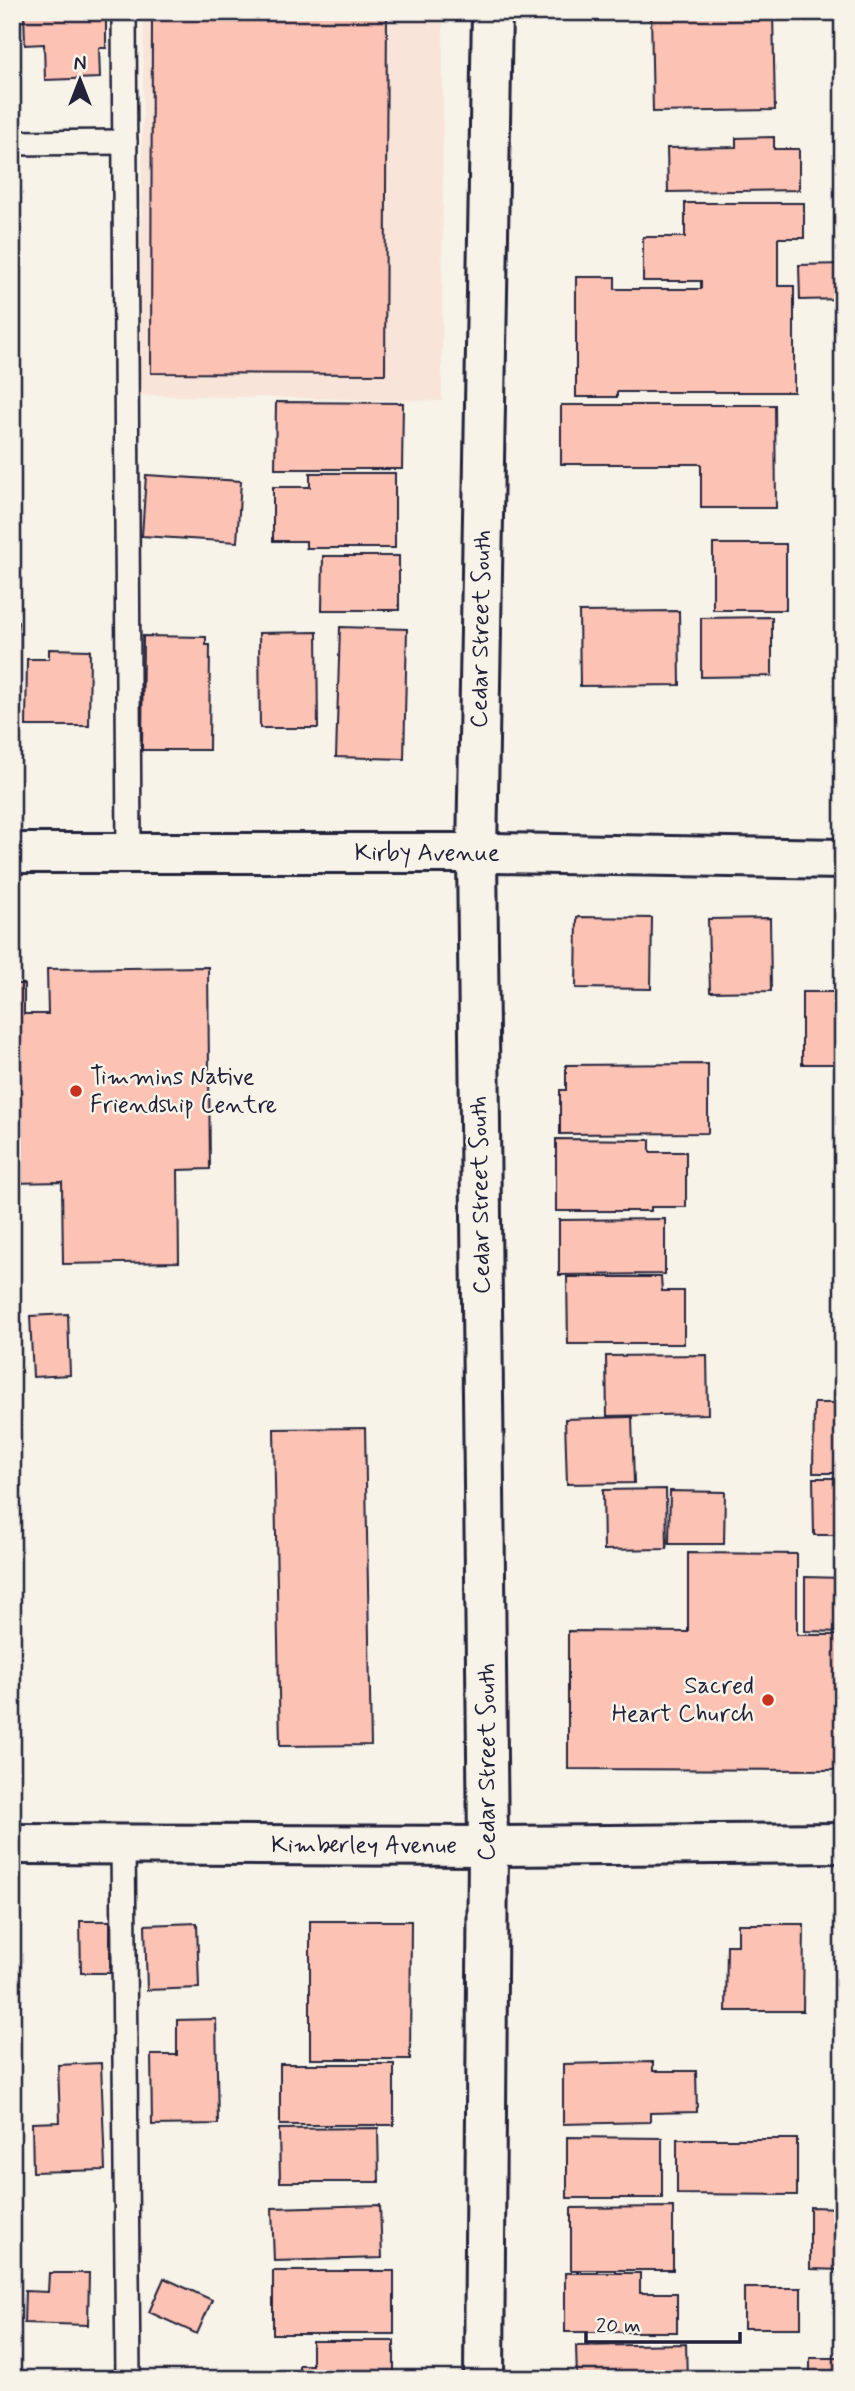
<svg xmlns="http://www.w3.org/2000/svg" width="855" height="2391" viewBox="0 0 855 2391" font-family="Mynerve,sans-serif">
	<style>
		.built { fill: #f8e4d8 }
		.building { fill: #fcc2b3; stroke: #22223b; stroke-width: 2 }
		.lines { fill: none; stroke-linecap: round; stroke-linejoin: round }
		.lane-casing { stroke: #22223b; stroke-width: 28 }
		.street-casing { stroke: #22223b; stroke-width: 44 }
		.lane { stroke: #f7f3e8; stroke-width: 23 }
		.street { stroke: #f7f3e8; stroke-width: 38 }
		.poi-dot { fill: #c8321e; stroke: #f7f3e8; stroke-width: 2.5 }
		.labels { text-anchor: middle; dominant-baseline: central; stroke-width: 5; stroke-linejoin: round; paint-order: stroke }
		.street-label { font-size: 24px; fill: #22223b; stroke: #f7f3e8 }
		.poi-label { font-size: 24px; fill: #22223b; stroke: #f7f3e8; text-anchor: start }
	</style>
	<rect width="100%" height="100%" fill="#f7f3e8"/>
	<filter id="ink" filterUnits="userSpaceOnUse"><feTurbulence type="fractalNoise" baseFrequency=".0143" numOctaves="2"/><feDisplacementMap in="SourceGraphic" scale="14" xChannelSelector="R" yChannelSelector="G"/><feConvolveMatrix kernelMatrix="1 2 1 2 8 2 1 2 1" color-interpolation-filters="sRGB"/></filter>
	<g filter="url(#ink)">
		<polygon class="built" points="144,12 443,12 442,401 139,395"/>
		<g class="building">
			<polygon points="24,12 106,12 106,48 99,48 100,78 45,80 44,44 25,45"/>
			<polygon points="152,12 387,12 385,374 151,373"/>
			<polygon points="651,12 773,12 775,110 653,112"/>
			<polygon points="774,137 774,149 799,149 799,190 668,192 667,148 736,147 736,138"/>
			<polygon points="685,203 804,203 804,238 778,238 778,286 794,286 794,392 617,392 617,397 576,397 576,277 615,277 615,289 701,289 701,281 643,281 643,237 685,237"/>
			<polygon points="843,264 843,299 800,300 799,265"/>
			<polygon points="276,402 403,403 402,469 275,469"/>
			<polygon points="561,405 775,405 776,508 701,508 701,464 561,464"/>
			<polygon points="310,473 395,473 395,548 306,548 306,541 273,541 273,487 310,487"/>
			<polygon points="146,475 241,481 237,542 142,536"/>
			<polygon points="839,528 843,528 843,569 840,569"/>
			<rect x="713" y="544" width="73" height="66"/>
			<polygon points="323,556 399,556 399,610 322,610"/>
			<rect x="839" y="570" width="4" height="36"/>
			<polygon points="679,611 680,685 580,686 579,612"/>
			<polygon points="772,617 772,676 701,677 701,618"/>
			<polygon points="12,622 18,622 19,724 12,725"/>
			<polygon points="340,627 407,629 404,759 336,757"/>
			<polygon points="317,632 318,728 260,728 259,633"/>
			<polygon points="143,636 206,637 206,645 210,645 209,750 142,750"/>
			<polygon points="49,649 90,650 89,726 26,726 27,659 49,659"/>
			<polygon points="577,917 652,918 651,989 576,988"/>
			<polygon points="770,918 771,991 710,992 708,919"/>
			<polygon points="208,967 210,1169 178,1170 179,1262 63,1264 62,1182 12,1183 12,984 24,984 24,1014 48,1014 47,969"/>
			<rect x="802" y="992" width="41" height="72"/>
			<polygon points="708,1064 708,1133 560,1134 560,1090 566,1090 566,1065"/>
			<polygon points="556,1139 650,1140 650,1152 686,1152 686,1207 651,1207 651,1211 556,1211"/>
			<polygon points="665,1219 665,1274 559,1275 559,1220"/>
			<polygon points="567,1277 661,1277 662,1291 684,1291 684,1344 568,1344"/>
			<polygon points="68,1314 70,1375 33,1377 30,1316"/>
			<polygon points="707,1355 708,1414 607,1416 606,1356"/>
			<polygon points="814,1403 843,1403 843,1473 813,1473"/>
			<polygon points="629,1417 632,1417 634,1483 567,1484 565,1419"/>
			<polygon points="365,1428 371,1745 280,1746 274,1429"/>
			<polygon points="813,1478 843,1478 843,1535 814,1535"/>
			<polygon points="666,1489 667,1549 604,1550 603,1490"/>
			<polygon points="670,1491 725,1492 724,1544 669,1544"/>
			<polygon points="688,1553 797,1554 797,1635 843,1635 843,1770 568,1769 568,1631 688,1632"/>
			<polygon points="805,1577 843,1578 843,1632 805,1631"/>
			<polygon points="80,1921 110,1921 110,1973 81,1973"/>
			<polygon points="310,1921 411,1921 410,2059 310,2059"/>
			<polygon points="197,1923 199,1988 147,1990 145,1925"/>
			<polygon points="738,1924 804,1924 803,2011 726,2011 727,1945 738,1945"/>
			<polygon points="216,2019 218,2124 152,2125 151,2055 177,2055 177,2020"/>
			<polygon points="653,2062 653,2071 696,2071 697,2112 650,2113 650,2122 563,2124 563,2064"/>
			<polygon points="101,2063 105,2170 33,2172 32,2123 60,2122 58,2065"/>
			<rect x="280" y="2064" width="114" height="61"/>
			<polygon points="378,2128 379,2182 280,2182 279,2129"/>
			<polygon points="567,2137 662,2138 662,2198 567,2198"/>
			<polygon points="677,2139 797,2139 797,2195 677,2194"/>
			<polygon points="380,2205 382,2258 274,2261 272,2208"/>
			<polygon points="673,2207 673,2270 571,2270 571,2208"/>
			<polygon points="810,2207 843,2208 843,2270 810,2269"/>
			<rect x="273" y="2271" width="121" height="63"/>
			<polygon points="49,2273 89,2273 88,2325 24,2323 25,2291 48,2292"/>
			<polygon points="565,2273 640,2273 640,2293 677,2293 677,2332 565,2332"/>
			<polygon points="164,2278 212,2300 197,2334 149,2312"/>
			<rect x="744" y="2288" width="57" height="40"/>
			<polygon points="312,2341 394,2341 394,2379 299,2379 299,2365 312,2365"/>
			<polygon points="686,2344 687,2379 577,2379 576,2346"/>
			<rect x="810" y="2358" width="33" height="21"/>
		</g>
		<g class="lines">
			<g class="lane-casing">
				<g id="lane">
					<polyline points="124,12 129,853"/>
					<polyline points="12,143 125,142"/>
					<polyline points="123,1844 128,2379"/>
				</g>
			</g>
			<g class="street-casing">
				<g id="street">
					<path id="s1" d="M 12,853 L 496,853 L 843,859"/>
					<path id="s2" d="M 12,1844 L 488,1846 L 843,1843"/>
					<path id="s3" d="M 484,2379 L 488,1846 L 477,853 L 492,12"/>
				</g>
			</g>
			<use href="#lane" class="lane"/>
			<use href="#street" class="street"/>
		</g>
	</g>
	<g class="poi-dot">
		<circle cx="76" cy="1091" r="7"/>
		<circle cx="768" cy="1700" r="7"/>
	</g>
	<g class="labels">
		<g class="street-label">
			<text stroke="none"><textPath href="#s3" startOffset="1750">Cedar Street South</textPath></text>
			<text stroke="none"><textPath href="#s1" startOffset="415">Kirby Avenue</textPath></text>
			<text transform="translate(481 1195) rotate(-91)">Cedar Street South</text>
			<text transform="translate(487 1762) rotate(-90)">Cedar Street South</text>
			<text stroke="none"><textPath href="#s2" startOffset="352">Kimberley Avenue</textPath></text>
		</g>
		<g class="poi-label">
			<text x="90" y="1077">Timmins Native<tspan x="90" dy="28">Friendship Centre</tspan></text>
			<text x="754" y="1686" text-anchor="end">Sacred<tspan x="754" dy="28">Heart Church</tspan></text>
		</g>
	</g>
	<rect width="855" height="2391" fill="none" stroke="#f7f3e8" stroke-width="42"/>
	<rect x="21" y="21" width="813" height="2349" fill="none" stroke="#22223b" stroke-width="2.5" filter="url(#ink)"/>
	<g transform="translate(80 80)" stroke="#f7f3e8" stroke-width="5" paint-order="stroke">
	<path d="M0-5L12 26L0 18L-12 26Z" fill="#22223b"/>
	<text y="-10" font-size="19" font-weight="bold" text-anchor="middle" fill="#22223b">N</text>
	</g>
	<path d="M586 2332v10h154v-10" fill="none" stroke="#22223b" stroke-width="3.5"/>
	<text x="596" y="2332" font-size="21" fill="#22223b" stroke="#f7f3e8" stroke-width="5" paint-order="stroke">20 m</text>
</svg>
